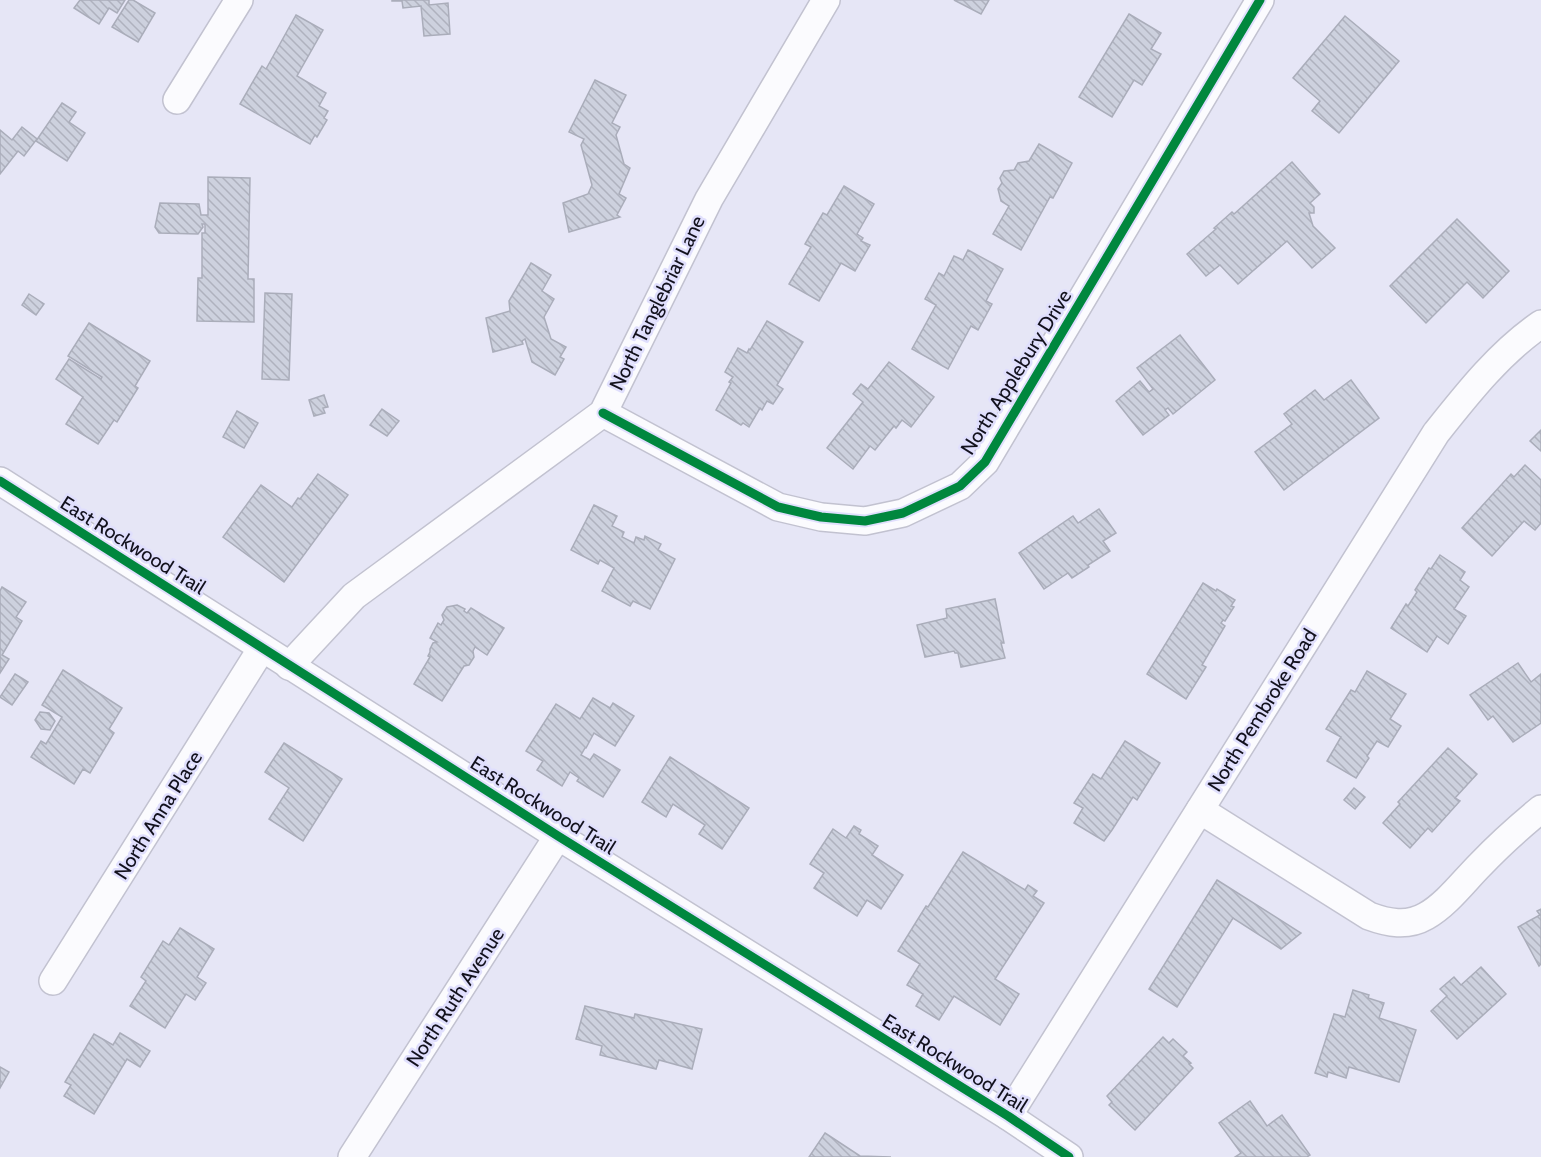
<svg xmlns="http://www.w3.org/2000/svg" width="1541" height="1157" viewBox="0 0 1541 1157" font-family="Cabin,sans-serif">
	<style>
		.building { fill: url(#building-back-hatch); stroke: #aaadba; stroke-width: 1.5 }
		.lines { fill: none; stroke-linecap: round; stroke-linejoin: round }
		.minor-casing { stroke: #c2c2d0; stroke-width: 30 }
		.minor { stroke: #fbfbfe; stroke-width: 27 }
		.cycleway-casing { stroke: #e0dffd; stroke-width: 13 }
		.cycleway { stroke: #00873e; stroke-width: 9 }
		.labels { text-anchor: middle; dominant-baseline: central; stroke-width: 5; stroke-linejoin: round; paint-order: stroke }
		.street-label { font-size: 20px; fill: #12111d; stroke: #e0dffd }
	</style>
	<defs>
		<pattern id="building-back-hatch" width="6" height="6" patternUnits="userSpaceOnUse" patternTransform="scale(1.5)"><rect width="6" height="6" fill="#cdd1de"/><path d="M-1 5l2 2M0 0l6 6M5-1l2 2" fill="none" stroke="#afb2be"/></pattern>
	</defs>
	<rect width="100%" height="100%" fill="#e6e6f6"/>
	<g class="building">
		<polygon points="80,0 125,0 117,13 109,8 99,24 74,8"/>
		<polygon points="129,0 133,0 155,13 138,42 112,27"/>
		<polygon points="392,0 429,0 429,5 448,3 450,34 424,36 421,6 403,8 402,1 392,1"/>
		<polygon points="954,0 989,0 981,14"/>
		<polygon points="1129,14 1161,33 1151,49 1161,54 1142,85 1134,80 1112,117 1079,97"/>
		<polygon points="296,15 323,30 297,76 326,93 319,106 328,111 324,118 327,120 317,137 315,135 310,144 240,104 262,66 266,69"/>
		<polygon points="1345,16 1399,61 1339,133 1312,111 1320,101 1293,78"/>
		<polygon points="595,80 626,95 612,123 620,127 616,135 624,164 630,168 619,194 626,198 617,215 620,217 569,232 563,203 588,194 592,185 581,145 584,139 569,132"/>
		<polygon points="62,103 76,112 69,122 85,133 67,161 36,141"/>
		<polygon points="22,127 37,139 24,156 18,151 0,174 0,130 12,140"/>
		<polygon points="1039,144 1072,163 1053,198 1050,197 1021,250 993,234 1009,206 1001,201 998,189 1002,183 1000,178 1004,171 1014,170 1018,163 1029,161"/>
		<polygon points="1292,162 1320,194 1310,203 1314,207 1314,213 1309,213 1313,226 1335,248 1312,268 1287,241 1238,284 1220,265 1206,276 1187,254 1216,229 1214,228 1232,212 1234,214"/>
		<polygon points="208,177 250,178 248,279 254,279 254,322 197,321 198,278 202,278 202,233 205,233 205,224 202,224 203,227 198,234 159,233 155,227 160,203 199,204 201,215 208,215"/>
		<polygon points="844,186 874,204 857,234 863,238 861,241 870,245 855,271 841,263 819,301 789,284 811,247 805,244 823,213 827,215"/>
		<polygon points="1457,219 1509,271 1483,298 1467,282 1426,323 1390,286"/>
		<polygon points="968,250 1003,269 986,301 992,304 978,330 971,326 948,369 912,349 936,305 925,299 939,273 944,276 954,256 963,260"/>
		<polygon points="531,263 551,275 542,291 554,299 544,317 551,339 566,347 560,357 564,359 555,375 532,362 525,339 522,341 523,344 493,352 486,318 510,311 509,301"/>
		<polygon points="265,293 292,294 289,380 262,379"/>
		<polygon points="29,294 44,304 36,315 22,305"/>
		<polygon points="767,321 803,342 777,385 783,389 773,404 767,401 762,410 760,408 749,427 743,423 741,425 716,410 731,383 729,382 733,377 725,372 738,348 747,353 749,349 750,350"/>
		<polygon points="89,323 150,361 135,386 138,388 117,422 114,420 98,444 66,424 83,397 56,379 69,359 101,379 102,377 68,356"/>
		<polygon points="1180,335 1215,380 1173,414 1168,408 1165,410 1169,415 1143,435 1116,401 1140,381 1149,392 1153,389 1137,368"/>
		<polygon points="889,362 934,397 911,427 902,420 896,428 894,426 875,450 870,446 853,469 827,448 863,402 853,394 861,384 868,389"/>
		<polygon points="1351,380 1379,418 1284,490 1255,452 1292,424 1284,414 1315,390 1324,400"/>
		<polygon points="324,395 328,407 323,408 325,413 314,416 309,400"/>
		<polygon points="382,409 399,421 387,436 370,425"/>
		<polygon points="237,411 258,423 244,448 223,437"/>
		<polygon points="1541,430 1541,451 1530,441"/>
		<polygon points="1525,465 1541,480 1541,523 1535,530 1524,521 1492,556 1462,528 1511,474 1514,477"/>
		<polygon points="318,474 348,495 284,582 223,537 261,485 292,507 298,498 300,499"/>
		<polygon points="594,505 617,516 612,526 624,532 622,537 634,543 636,537 644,540 645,536 661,544 658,550 675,559 650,609 633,601 630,606 602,591 614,568 600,560 598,564 571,550"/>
		<polygon points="1099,509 1116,533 1103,541 1110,551 1088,565 1089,567 1072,578 1068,573 1044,589 1019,553 1073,516 1078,523"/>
		<polygon points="1440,555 1465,572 1460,580 1469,587 1454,609 1466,616 1448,644 1437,636 1427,652 1391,628 1406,604 1408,606 1417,592 1415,590 1429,568 1431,569"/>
		<polygon points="1203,583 1216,591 1217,589 1235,600 1231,606 1234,607 1225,621 1223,620 1221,623 1225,626 1202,665 1206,667 1186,699 1147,674"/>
		<polygon points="2,587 26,602 16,617 22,621 2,655 9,659 0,673 0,591"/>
		<polygon points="995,599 1004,643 1001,643 1005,658 961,667 958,653 955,653 954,651 925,657 917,625 947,618 946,609"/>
		<polygon points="457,605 465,609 464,611 467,613 471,608 504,628 487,655 475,647 473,651 474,657 469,665 464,666 442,701 414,684 430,657 428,656 430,652 430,649 433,643 437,642 430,638 438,623 441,625 444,620 442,615 447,607"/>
		<polygon points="1518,663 1531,682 1541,674 1541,723 1513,742 1493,716 1488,720 1470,695"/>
		<polygon points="63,670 122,708 109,729 114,733 90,773 83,769 74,784 31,757 41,741 46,744 62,717 42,705"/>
		<polygon points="1367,671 1406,694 1390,719 1401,726 1388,747 1377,741 1367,756 1369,758 1356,778 1327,761 1341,737 1326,729 1351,690 1355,692"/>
		<polygon points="15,674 28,682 12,705 0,697"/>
		<polygon points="593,698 610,708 613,703 634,716 615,746 594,733 586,748 585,748 581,755 590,760 594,754 620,770 603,797 577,781 579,778 570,772 562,786 537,770 543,761 526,751 556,704 580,719"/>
		<polygon points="40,712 49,713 55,721 50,730 41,729 35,720"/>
		<polygon points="1125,741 1160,763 1137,800 1133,797 1112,830 1104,841 1074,823 1083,808 1074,803 1093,774 1101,779"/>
		<polygon points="284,743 342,779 303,841 269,819 289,788 265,772"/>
		<polygon points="1448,748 1477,774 1455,798 1460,801 1432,832 1428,828 1410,848 1383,823 1400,804 1398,802"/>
		<polygon points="670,757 749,808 722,849 699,834 705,825 673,804 666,817 642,802"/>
		<polygon points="1354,788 1365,797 1355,809 1344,800"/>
		<polygon points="854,826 861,830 859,834 878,846 872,855 903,875 881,909 867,900 857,916 814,888 824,873 810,864 833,829 846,838"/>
		<polygon points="963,852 1025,890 1028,885 1037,891 1033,896 1044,903 995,979 1019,994 1000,1025 954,996 939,1020 916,1006 923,994 907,985 920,964 898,951 926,906 928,907"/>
		<polygon points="1217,880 1301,933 1281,949 1233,918 1177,1007 1149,989"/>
		<polygon points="1541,909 1541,964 1539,966 1518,927 1540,915 1537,911"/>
		<polygon points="180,928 214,949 197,977 206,983 195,1000 186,994 165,1028 130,1006 146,981 141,977 163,941 169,945"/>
		<polygon points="1481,967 1506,994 1457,1039 1431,1011 1447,996 1440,989 1454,977 1461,985"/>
		<polygon points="1353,990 1369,995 1368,998 1384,1003 1379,1018 1416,1030 1399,1082 1349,1067 1346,1078 1328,1072 1327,1077 1315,1073 1334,1014 1345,1017"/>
		<polygon points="585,1006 634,1018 635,1014 702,1029 692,1069 659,1060 656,1069 600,1055 602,1046 576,1039"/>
		<polygon points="120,1033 150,1051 140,1067 127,1059 94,1114 64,1096 71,1085 65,1082 94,1034 113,1045"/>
		<polygon points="1163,1037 1169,1043 1173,1039 1187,1052 1183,1056 1191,1063 1189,1064 1193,1068 1135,1130 1109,1105 1112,1102 1107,1096"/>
		<polygon points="0,1067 9,1072 0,1088"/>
		<polygon points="1250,1101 1267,1126 1282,1115 1310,1155 1307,1157 1235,1157 1241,1153 1219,1123"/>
		<polygon points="825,1133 860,1156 891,1157 809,1157"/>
	</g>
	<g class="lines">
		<g class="minor-casing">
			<g id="minor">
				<polyline points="177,100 239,0"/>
				<polyline points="603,413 778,507 821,517 865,521 903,513 960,486 985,462 1260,0"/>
				<polyline points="0,481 558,836 1008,1116 1069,1157"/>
				<polyline points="289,666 354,596 603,413 709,199 826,0"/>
				<path d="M 1200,810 L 1369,916 C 1388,923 1407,927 1426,916 C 1446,905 1464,881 1480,865 C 1499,845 1519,827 1541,809"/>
				<polyline points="53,981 262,648"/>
				<path d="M 1008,1116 L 1436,433 C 1467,394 1499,353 1541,324"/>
				<polyline points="352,1157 558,836"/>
			</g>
		</g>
		<use href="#minor" class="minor"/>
		<g class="cycleway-casing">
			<g id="cycleway">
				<polyline points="603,413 778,507 821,517 865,521 903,513 960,486 985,462 1260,0"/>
				<polyline points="0,481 558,836 1008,1116 1069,1157"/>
			</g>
		</g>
		<use href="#cycleway" class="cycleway"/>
	</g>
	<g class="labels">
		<g class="street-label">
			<text transform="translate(657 303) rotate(-64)">North Tanglebriar Lane</text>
			<text transform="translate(1016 372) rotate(-58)">North Applebury Drive</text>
			<text transform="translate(133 545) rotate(32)">East Rockwood Trail</text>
			<text transform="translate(1262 710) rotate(-58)">North Pembroke Road</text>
			<text transform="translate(543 805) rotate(32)">East Rockwood Trail</text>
			<text transform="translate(158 815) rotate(-58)">North Anna Place</text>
			<text transform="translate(455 997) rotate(-57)">North Ruth Avenue</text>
			<text transform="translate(955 1063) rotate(32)">East Rockwood Trail</text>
		</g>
	</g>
</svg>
